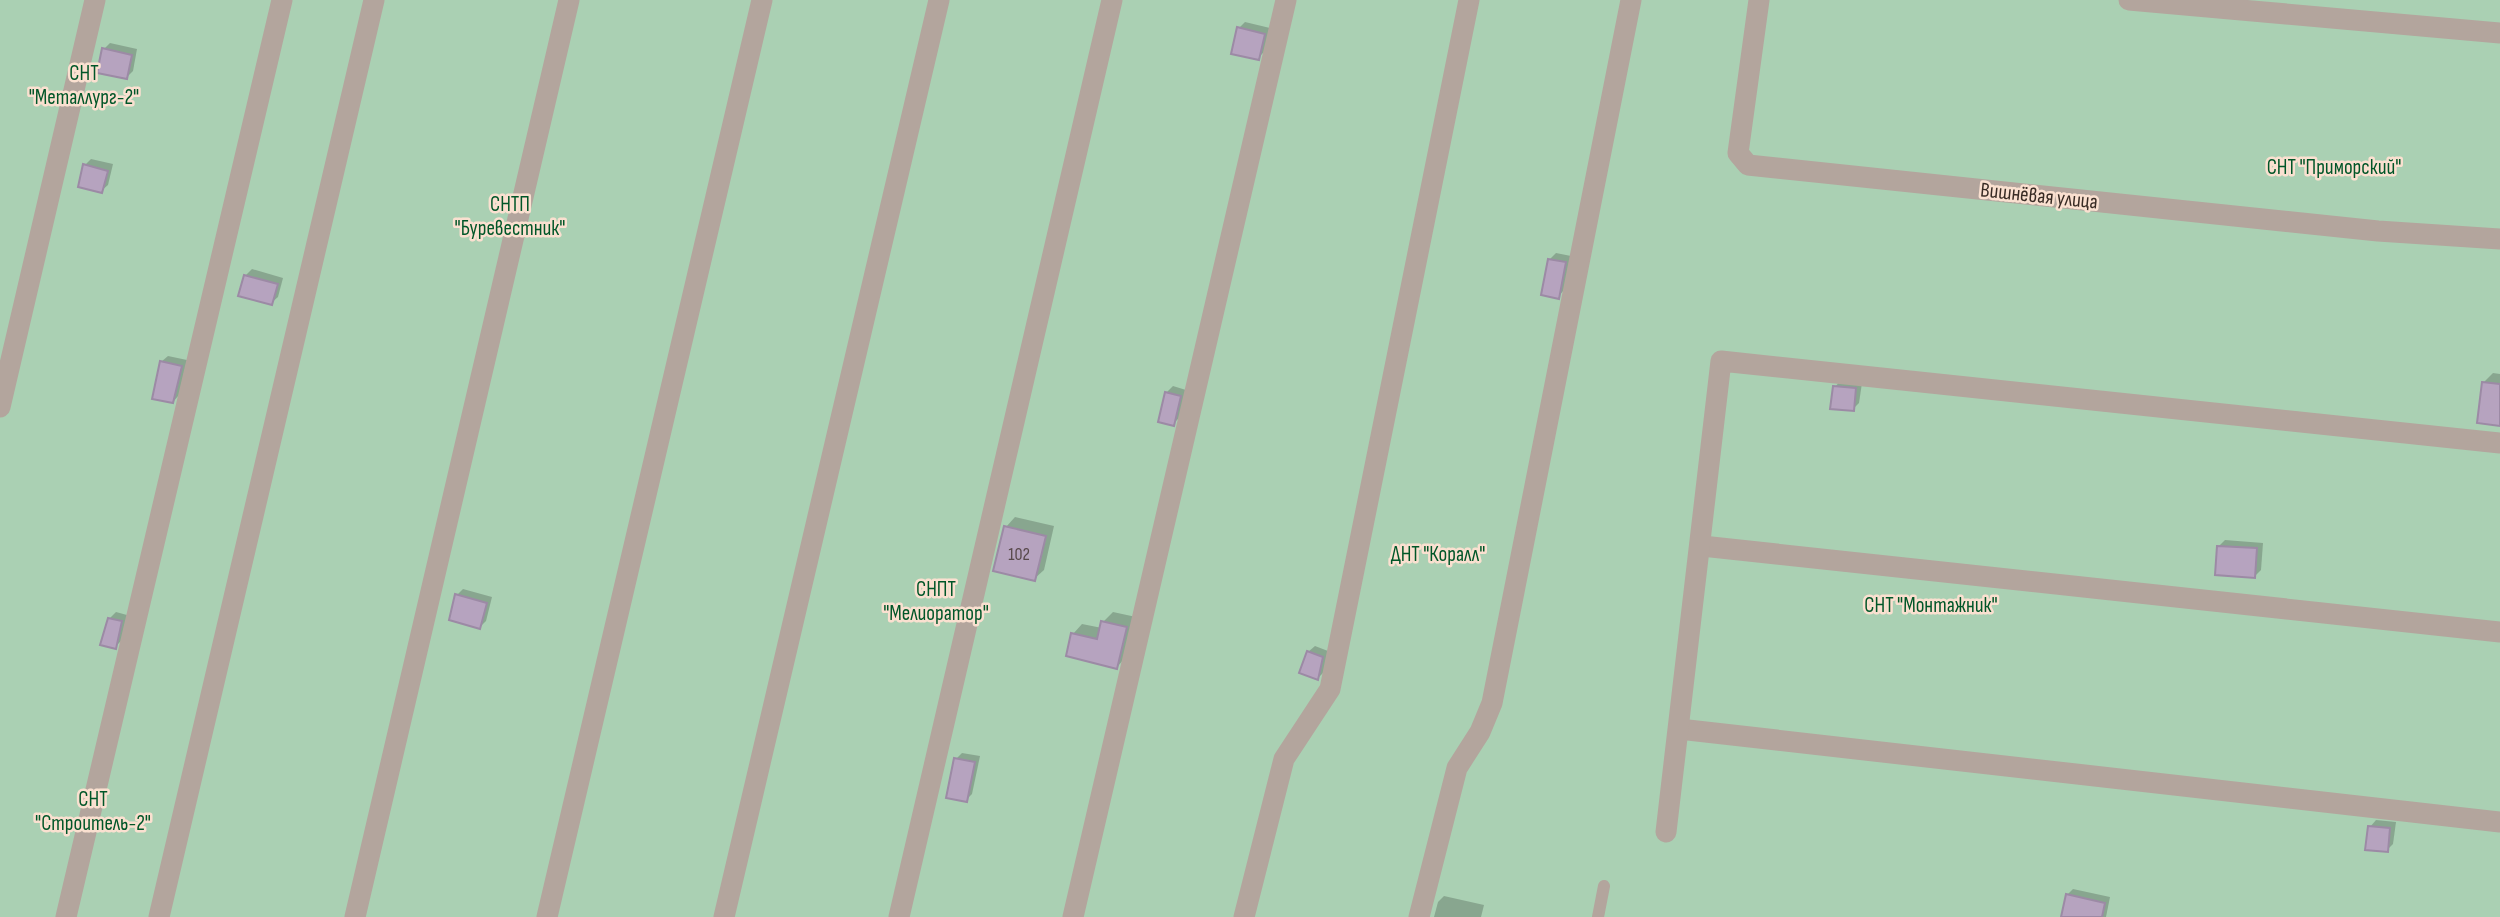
<svg xmlns="http://www.w3.org/2000/svg" width="2500" height="917" viewBox="0 0 2500 917" font-family="'Sofia Sans Condensed',sans-serif">
	<style>
		.green { fill: #aad0b3 }
		.shadow { fill: #0003 }
		.building { fill: #b6a3bf; stroke: #9c8aa5; stroke-width: 2 }
		.lines { fill: none; stroke-linecap: round; stroke-linejoin: round }
		.lane { stroke: #b3a59d; stroke-width: 12 }
		.street { stroke: #b3a59d; stroke-width: 21 }
		.labels { text-anchor: middle; dominant-baseline: central; stroke-width: 5; stroke-linejoin: round; paint-order: stroke }
		.number-label { font-size: 18px; fill: #58494b }
		.park-label { font-size: 21px; fill: #005628; stroke: #fae0d0 }
		.street-label { font-size: 21px; fill: #382b24; stroke: #fae0d0 }
	</style>
	<rect width="100%" height="100%" fill="#fae0d0"/>
	<rect class="green" x="0" y="0" width="2500" height="917"/>
	<g class="shadow">
		<polygon points="1245,22 1270,28 1264,52 1258,58 1239,28"/>
		<polygon points="110,43 137,49 133,71 126,78 104,49"/>
		<polygon points="91,159 113,164 108,185 101,191 85,165"/>
		<polygon points="1556,253 1571,256 1564,290 1558,297 1550,259"/>
		<polygon points="252,269 283,278 278,297 271,303 245,276"/>
		<polygon points="168,356 187,360 179,395 173,402 161,362"/>
		<polygon points="2493,373 2500,374 2500,424 2484,382"/>
		<polygon points="1841,380 1862,383 1859,403 1853,409 1835,387"/>
		<polygon points="1173,386 1186,390 1179,418 1173,424 1166,393"/>
		<polygon points="1015,517 1054,526 1044,570 1034,579 1006,527"/>
		<polygon points="2225,540 2263,543 2261,570 2255,576 2219,546"/>
		<polygon points="463,589 492,597 486,621 480,627 457,595"/>
		<polygon points="116,612 127,615 121,641 115,647 110,618"/>
		<polygon points="1113,612 1136,617 1126,657 1117,667 1073,634 1082,624 1102,628 1103,622"/>
		<polygon points="1315,646 1328,651 1324,672 1318,678 1308,652"/>
		<polygon points="962,753 980,756 972,794 966,800 956,759"/>
		<polygon points="2376,820 2396,822 2393,844 2387,850 2370,827"/>
		<polygon points="2073,889 2110,897 2106,917 2063,917 2067,895"/>
		<polygon points="1444,896 1484,905 1481,917 1434,917 1438,902"/>
	</g>
	<g class="building">
		<polygon points="1237,27 1265,34 1259,60 1231,54"/>
		<polygon points="102,48 132,55 127,79 97,73"/>
		<polygon points="83,164 108,171 102,193 78,187"/>
		<polygon points="1548,259 1566,262 1559,299 1541,295"/>
		<polygon points="244,275 278,284 272,305 238,296"/>
		<polygon points="160,361 182,366 173,403 152,399"/>
		<polygon points="2482,382 2500,384 2500,426 2477,423"/>
		<polygon points="1833,386 1856,388 1854,411 1830,409"/>
		<polygon points="1165,392 1181,396 1174,426 1158,422"/>
		<polygon points="1004,526 1046,536 1035,581 993,571"/>
		<polygon points="2217,546 2257,548 2255,578 2215,575"/>
		<polygon points="455,594 487,603 480,629 449,620"/>
		<polygon points="108,618 122,621 116,649 100,645"/>
		<polygon points="1101,621 1127,627 1117,669 1066,656 1071,633 1097,639"/>
		<polygon points="1307,651 1323,657 1318,680 1299,673"/>
		<polygon points="954,758 975,762 967,802 946,798"/>
		<polygon points="2368,826 2390,828 2388,852 2365,850"/>
		<polygon points="2066,894 2105,903 2102,917 2061,917"/>
	</g>
	<g class="lines">
		<polyline class="lane" points="1598,917 1604,886"/>
		<g class="street">
			<polyline points="1759,0 1738,153 1748,165 2378,231 2500,239"/>
			<polyline points="2129,0 2500,33"/>
			<polyline points="0,407 95,0"/>
			<polyline points="1702,546 2500,632"/>
			<polyline points="1679,729 2500,822"/>
			<polyline points="1666,832 1721,361 2500,443"/>
			<polyline points="66,917 282,0"/>
			<polyline points="159,917 374,0"/>
			<polyline points="355,917 569,0"/>
			<polyline points="547,917 762,0"/>
			<polyline points="724,917 939,0"/>
			<polyline points="899,917 1112,0"/>
			<polyline points="1073,917 1286,0"/>
			<polyline points="1244,917 1284,759 1330,689 1469,0"/>
			<polyline points="1419,917 1457,768 1480,732 1492,703 1631,0"/>
		</g>
	</g>
	<g class="labels">
		<g class="number-label">
			<text x="1019" y="554">102</text>
		</g>
		<g class="park-label">
			<text x="84" y="73">СНТ<tspan x="84" dy="24">"Металлург-2"</tspan></text>
			<text x="2334" y="167">СНТ "Приморский"</text>
			<text x="510" y="204">СНТП<tspan x="510" dy="24">"Буревестник"</tspan></text>
			<text x="1438" y="554">ДНТ "Коралл"</text>
			<text x="936" y="589">СНПТ<tspan x="936" dy="24">"Мелиоратор"</tspan></text>
			<text x="1931" y="605">СНТ "Монтажник"</text>
			<text x="93" y="799">СНТ<tspan x="93" dy="24">"Строитель-2"</tspan></text>
		</g>
		<g class="street-label">
			<text transform="translate(2039 196) rotate(6)">Вишнёвая улица</text>
		</g>
	</g>
</svg>
